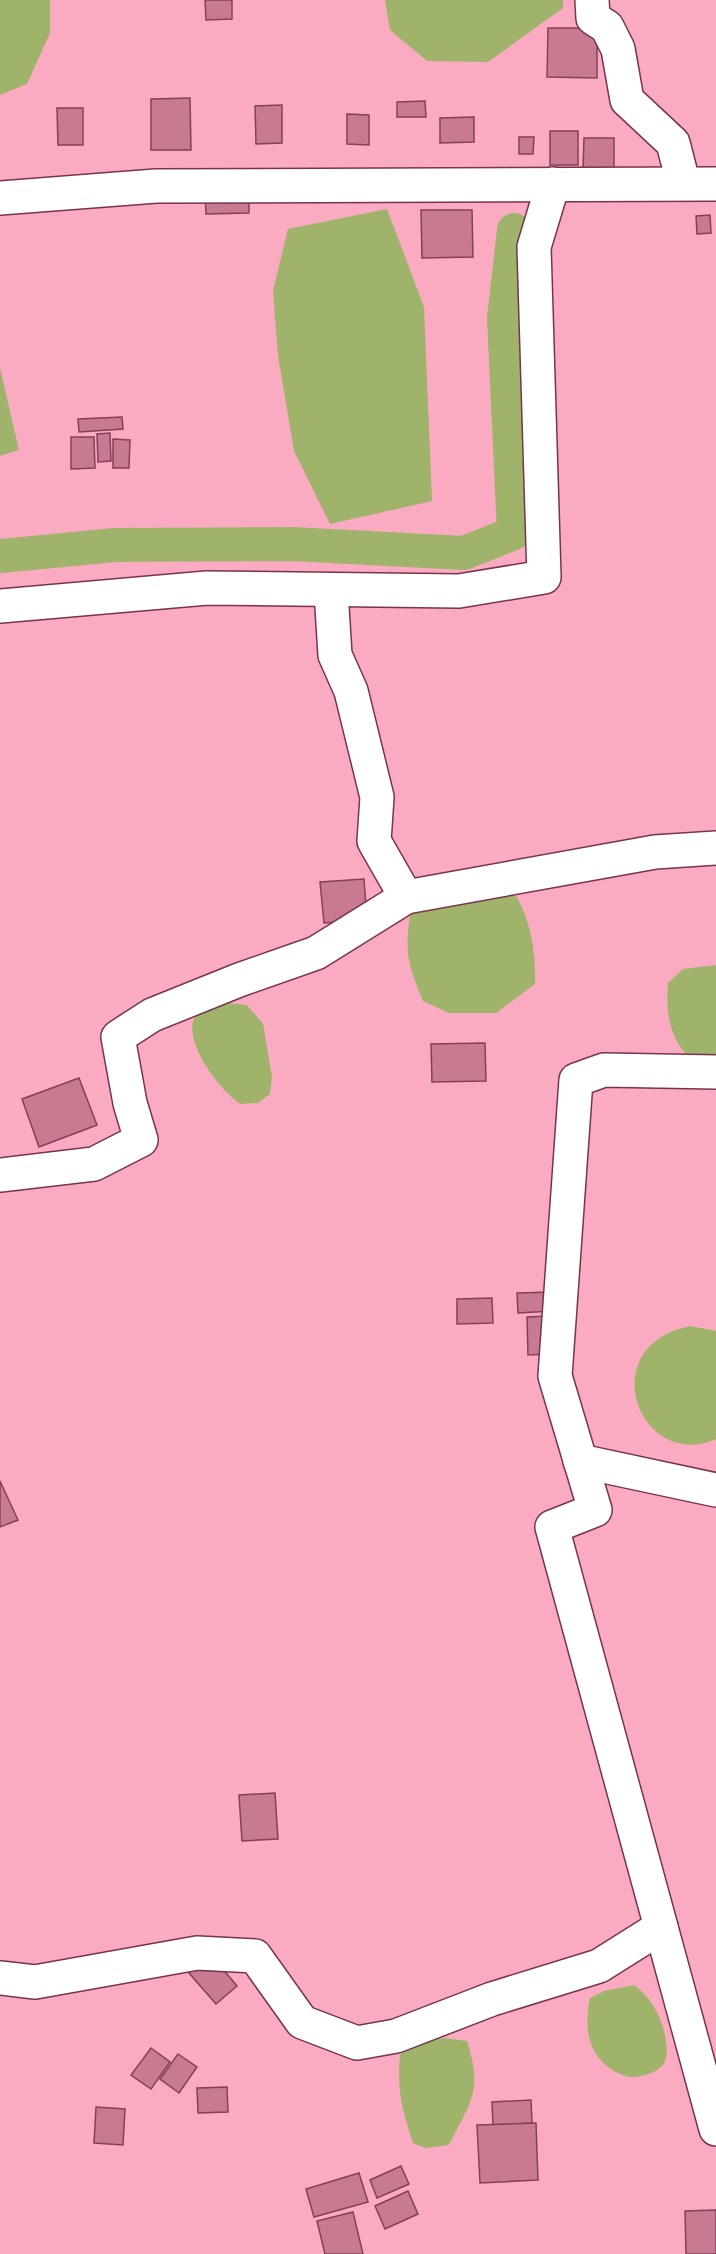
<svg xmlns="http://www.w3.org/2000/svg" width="716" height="2254" viewBox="0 0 716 2254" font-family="'DM Sans',sans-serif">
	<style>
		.water { fill: #9fb36b }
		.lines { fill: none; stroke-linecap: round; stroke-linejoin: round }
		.canal { stroke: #9fb36b; stroke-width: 34 }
		.building { fill: #c77a90; stroke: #854056; stroke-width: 1.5 }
		.minor-casing { stroke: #78344a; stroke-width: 36 }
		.minor { stroke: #fff; stroke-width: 33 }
	</style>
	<rect width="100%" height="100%" fill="#fbabc1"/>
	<g class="water">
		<polygon points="0,0 50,0 50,33 27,84 0,95"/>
		<polygon points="385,0 563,0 563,8 488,62 427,61 390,30"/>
		<polygon points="387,209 424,307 432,501 330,524 294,451 278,356 273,291 288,229"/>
		<polygon points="0,368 19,450 0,456"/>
		<path d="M 497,890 L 517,897 C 531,923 536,954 535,984 L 496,1013 L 449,1013 L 423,1001 C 407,962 405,954 410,913 Z"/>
		<path d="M 716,965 L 716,1054 L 686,1054 C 668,1034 666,1009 668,983 L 683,969 Z"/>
		<path d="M 216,1002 L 247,1005 L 263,1024 L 272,1077 L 270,1094 L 258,1103 L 240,1104 C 219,1087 194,1057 192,1028 C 192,1022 196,1015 198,1009 Z"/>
		<path d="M 690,1326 L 716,1331 L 716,1439 C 640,1473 591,1346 690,1326 Z"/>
		<path d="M 634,1985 C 650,1997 659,2012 664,2031 C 666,2040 669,2054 664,2063 C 660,2070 652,2073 645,2075 C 632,2079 625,2077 614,2071 C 587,2055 584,2026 590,1998 L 604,1991 Z"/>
		<path d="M 444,2038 L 467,2041 C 483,2091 471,2101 449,2145 L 425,2148 L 413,2143 C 402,2107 397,2094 400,2055 L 416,2042 Z"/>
	</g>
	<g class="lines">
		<polyline class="canal" points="0,556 115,545 292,544 464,553 514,533 504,318 514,230"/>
	</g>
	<g class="building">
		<polygon points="205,0 232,0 232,19 206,20"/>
		<polygon points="548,28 597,28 597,78 547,77"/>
		<polygon points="190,98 191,150 151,150 151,99"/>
		<polygon points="425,101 426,117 397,117 397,102"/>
		<polygon points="282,105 282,143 256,144 255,106"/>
		<polygon points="57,108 83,108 83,145 58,145"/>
		<polygon points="347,114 369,115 369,145 347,144"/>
		<polygon points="474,117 474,142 440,143 440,118"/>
		<rect x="550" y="131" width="28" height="34"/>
		<polygon points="519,137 534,137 533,154 519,154"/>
		<polygon points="584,138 614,138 614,169 583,168"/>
		<polygon points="249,190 249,213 206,214 205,191"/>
		<polygon points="421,210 472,210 473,257 422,258"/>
		<polygon points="710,215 711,233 697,234 696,216"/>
		<polygon points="122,417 123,429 79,432 78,419"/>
		<polygon points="110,433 111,461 98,462 97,434"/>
		<polygon points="71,437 94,437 95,468 71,469"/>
		<polygon points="113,439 130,440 129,468 113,468"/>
		<polygon points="364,879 367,920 324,923 320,882"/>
		<polygon points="485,1043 486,1081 432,1082 431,1044"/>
		<polygon points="79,1078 97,1125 39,1147 22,1099"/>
		<polygon points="552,1292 553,1311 518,1313 517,1293"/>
		<polygon points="492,1298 493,1323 457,1324 457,1299"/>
		<polygon points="549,1316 549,1354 528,1355 527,1317"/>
		<polygon points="0,1481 18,1520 0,1527"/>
		<polygon points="275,1793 278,1839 242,1841 239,1795"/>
		<polygon points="211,1955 237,1986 216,2004 189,1973"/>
		<polygon points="151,2048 170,2062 151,2089 131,2075"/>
		<polygon points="178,2054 197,2067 179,2093 160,2079"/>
		<polygon points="227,2087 228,2112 198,2113 197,2088"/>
		<polygon points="531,2100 532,2123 493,2125 492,2102"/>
		<polygon points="96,2107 125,2109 123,2145 94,2143"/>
		<polygon points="536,2123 538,2180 480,2183 477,2125"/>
		<polygon points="401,2166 409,2184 377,2198 370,2180"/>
		<polygon points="359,2173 368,2202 314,2217 306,2189"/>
		<polygon points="408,2191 418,2214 385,2229 375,2206"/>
		<polygon points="716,2210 716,2254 686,2254 685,2211"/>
		<polygon points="353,2212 363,2254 325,2254 317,2221"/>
	</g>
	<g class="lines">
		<g class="minor-casing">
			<g id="minor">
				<polyline points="592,0 593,18 607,27 618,49 627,100 673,143 683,182"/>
				<polyline points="0,198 156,186 716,184"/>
				<polyline points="331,591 335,655 351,691 377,797 374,841 406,897"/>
				<polyline points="0,606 207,588 459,591 544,577 534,247 553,184"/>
				<polyline points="716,1072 604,1070 576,1080 555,1376 595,1510 552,1527 716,2129"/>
				<polyline points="0,1175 94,1164 141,1140 130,1103 118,1037 152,1015 239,980 316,953 406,897 655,852 716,848"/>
				<polyline points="580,1461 716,1490"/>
				<polyline points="0,1978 35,1982 197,1953 255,1956 302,2022 357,2043 396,2036 492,1999 599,1966 661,1927"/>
			</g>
		</g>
		<use href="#minor" class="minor"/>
	</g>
</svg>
